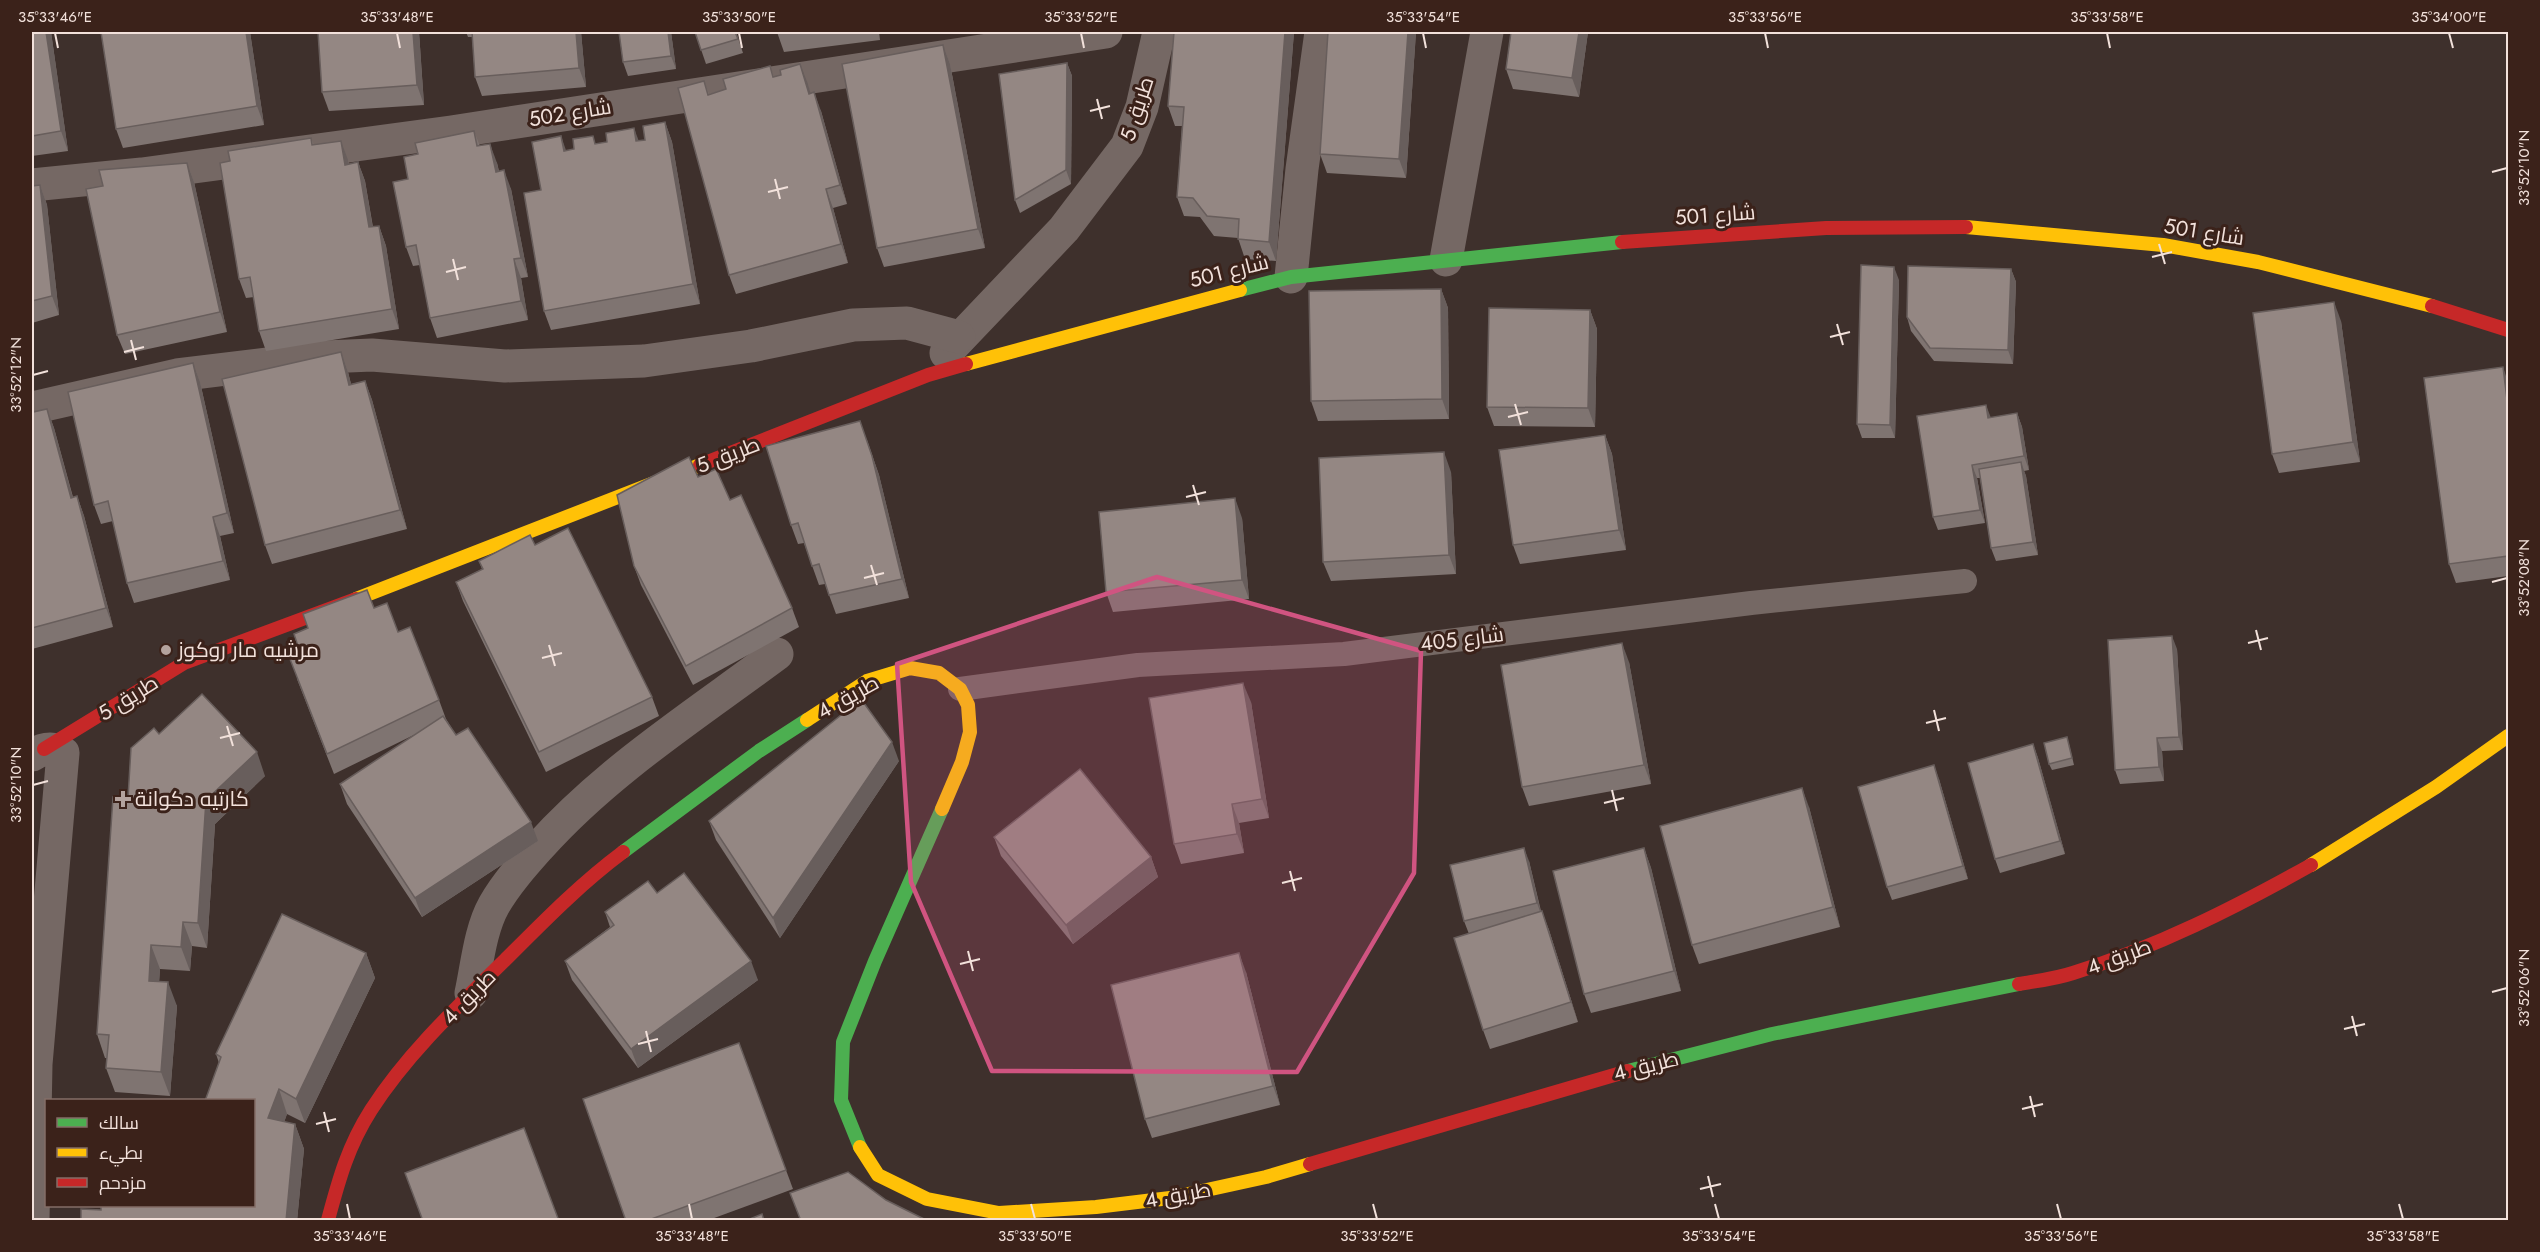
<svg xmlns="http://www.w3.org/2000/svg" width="2540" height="1252" viewBox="0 0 2540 1252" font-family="Jost,Cairo,sans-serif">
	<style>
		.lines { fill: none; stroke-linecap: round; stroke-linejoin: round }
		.lane { stroke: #756864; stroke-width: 24 }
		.street { stroke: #756864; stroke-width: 33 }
		.fast { stroke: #4caf50; stroke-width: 14 }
		.slow { stroke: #ffc107; stroke-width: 14 }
		.jam { stroke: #c62828; stroke-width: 14 }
		.wall { fill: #7f7471 }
		.shaded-wall { fill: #685e5c }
		.building { fill: #948783; stroke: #685e5c; stroke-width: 1.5 }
		.marked { fill: #d05481; fill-opacity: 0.2; stroke: #d05481; stroke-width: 4.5; stroke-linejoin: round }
		.ticks { fill: none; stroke: #f2e1db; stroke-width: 2 }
		.poi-dot { fill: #b3a39e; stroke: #3b221a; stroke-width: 2 }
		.labels { text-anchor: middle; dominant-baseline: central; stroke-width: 6; stroke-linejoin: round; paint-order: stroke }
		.street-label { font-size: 21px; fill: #f2e1db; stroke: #3b221a }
		.poi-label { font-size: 21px; fill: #f2e1db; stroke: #3b221a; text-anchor: start }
		.neatline { fill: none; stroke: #f2e1db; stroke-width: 2 }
		.ticks-label { font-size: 15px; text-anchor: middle; fill: #f2e1db }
	</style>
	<rect width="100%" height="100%" fill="#3e302c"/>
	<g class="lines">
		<polyline class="lane" points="960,689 1138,665 1344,654 1751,603 1965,581"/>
		<g class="street">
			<polyline points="32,185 142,174 451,132 1106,32"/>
			<polyline points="1446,260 1487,32"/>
			<polyline points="1291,277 1302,169 1321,32"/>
			<polyline points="946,353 1064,229 1127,146 1142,107 1159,32"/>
			<polyline points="32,408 177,375 325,357 372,355 505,366 644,361 751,346 853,325 907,323 959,337"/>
			<path d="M 32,755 C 42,749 52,746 63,753 L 36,1064 L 33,1220"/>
			<path d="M 471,993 C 477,965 480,930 494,905 C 506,884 523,865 539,847 C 607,771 695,715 777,654"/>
		</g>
		<g class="fast">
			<polyline points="1240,290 1291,277 1622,242"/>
			<polyline points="623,852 759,751 807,720"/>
			<polyline points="1628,1071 1772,1034 2019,984"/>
			<polyline points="860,1147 841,1100 843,1042 875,961 942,809"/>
		</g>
		<g class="slow">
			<polyline points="1966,227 2163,245 2258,262 2432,306"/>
			<polyline points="966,364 1240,290"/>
			<polyline points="356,599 700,465"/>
			<polyline points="807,720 867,681 910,668 939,673 960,689 968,705 970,732 962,762 942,809"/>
			<polyline points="2311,865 2436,787 2508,736"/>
			<polyline points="860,1147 878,1175 927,1199 999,1213 1096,1207 1170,1198 1266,1177 1310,1164"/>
		</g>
		<g class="jam">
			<polyline points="1622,242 1826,228 1966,227"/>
			<polyline points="2432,306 2508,330"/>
			<polyline points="700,465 928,375 966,364"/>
			<polyline points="44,749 184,663 356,599"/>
			<path d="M 2019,984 C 2036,981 2055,979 2073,973 C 2157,947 2234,908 2311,865"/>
			<polyline points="1310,1164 1628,1071"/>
			<path d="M 328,1220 C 339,1179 348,1146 371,1110 C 407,1054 458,1006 505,960 C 543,922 580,884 623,852"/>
		</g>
	</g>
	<g class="wall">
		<polygon points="32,32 51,32 68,151 32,156"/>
		<polygon points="101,32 250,32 264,125 123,148 116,129"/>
		<polygon points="318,32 419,32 424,105 329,111 322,92"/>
		<polygon points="466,32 581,32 586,87 482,96 475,77 472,37 468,37"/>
		<polygon points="671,32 676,69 628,76 623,62"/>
		<polygon points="695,32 736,32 743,53 706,64"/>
		<polygon points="777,32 879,32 880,40 784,52"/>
		<polygon points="1174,32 1294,32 1276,261 1245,259 1238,238 1214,236 1200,217 1184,216 1177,197 1182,126 1175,126 1168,106"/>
		<polygon points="1328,32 1416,32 1406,178 1327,173 1320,154"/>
		<polygon points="1588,32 1579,97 1513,89 1506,69"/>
		<polygon points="943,45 950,64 985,248 884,267 877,248"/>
		<polygon points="1067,63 1072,76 1071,184 1020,213 1015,200"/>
		<polygon points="770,66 774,77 808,84 810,93 821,111 847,204 833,208 848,263 736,294 729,275 704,81 709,94 726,89"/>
		<polygon points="665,122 672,142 700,304 551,330 544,311 541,190 566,151 596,144 645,140"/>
		<polygon points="474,131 480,146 497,163 499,171 511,189 528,277 521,278 528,320 437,338 430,318 420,265 413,266 406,247 408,179 418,154"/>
		<polygon points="311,138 314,145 348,160 349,164 358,162 365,181 373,227 379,226 386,246 399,329 266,351 259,331 254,297 246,298 239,279 230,161"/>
		<polygon points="187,163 194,182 227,332 125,354 117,335 103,186"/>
		<polygon points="40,185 47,205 59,315 32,323 32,186"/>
		<polygon points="2011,269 2016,282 2013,364 1934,361 1911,331 1907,317"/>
		<polygon points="1899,280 1895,438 1862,438 1857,424"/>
		<polygon points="1441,289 1448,308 1449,419 1318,421 1311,401"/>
		<polygon points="1590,310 1597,329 1595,427 1494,426 1487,407"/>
		<polygon points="2341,321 2360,462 2279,473 2272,454"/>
		<polygon points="341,352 348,372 351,384 365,381 372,400 407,529 272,564 265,545"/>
		<polygon points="193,363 200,382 234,533 220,536 230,580 134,603 127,583 113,521 101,524 94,505"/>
		<polygon points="2508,382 2508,576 2456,583 2449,564"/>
		<polygon points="32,406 34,412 47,409 54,428 73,497 77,496 84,516 113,627 32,649"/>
		<polygon points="2017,413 2022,427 2029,470 2024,471 2026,476 2038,555 1996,561 1991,548 1980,478 1977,478 1985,523 1938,530 1933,517 1991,418"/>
		<polygon points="1605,435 1612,454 1626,550 1520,564 1513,545"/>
		<polygon points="867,440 879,475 909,598 836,614 825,584 819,585 804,543 798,544 791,525"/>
		<polygon points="1451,472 1456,574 1331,581 1323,562"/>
		<polygon points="730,500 792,608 799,627 693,685 641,585 634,566"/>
		<polygon points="1242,518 1249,599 1113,612 1106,592"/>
		<polygon points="535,545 652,697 659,716 546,772 463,601 456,582 482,569 479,561"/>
		<polygon points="374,608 398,632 439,700 446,719 456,735 538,841 422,917 347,804 340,784 420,732 334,774 297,679 301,655"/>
		<polygon points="2177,649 2183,750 2162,751 2164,781 2120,784 2115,770"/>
		<polygon points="1629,662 1651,784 1529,806 1522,787"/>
		<polygon points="1251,702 1269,818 1239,823 1244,853 1181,864 1174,844"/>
		<polygon points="159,734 265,776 215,824 207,948 192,946 190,971 160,969 159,981 177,1006 170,1096 115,1092 106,1068 107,1058 105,1058 97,1034 128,798"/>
		<polygon points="2033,744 2038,758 2065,854 2000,873 1995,859"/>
		<polygon points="2069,744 2074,765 2052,770 2049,764"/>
		<polygon points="899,761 780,938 716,840 709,821"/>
		<polygon points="1939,779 1968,879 1892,900 1887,887"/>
		<polygon points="1809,807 1840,927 1699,964 1692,945"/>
		<polygon points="994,837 1151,857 1158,877 1073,944 1001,856"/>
		<polygon points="1644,848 1651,868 1681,991 1591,1013 1584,994"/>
		<polygon points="1529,861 1541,911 1549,930 1578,1022 1490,1049 1483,1030 1469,934 1464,921"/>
		<polygon points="657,893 758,980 638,1068 572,980 565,961 610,927 605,912"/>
		<polygon points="282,914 366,953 375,978 305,1123 287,1114 284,1122 295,1124 304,1149 297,1221 81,1221 81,1209 101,1210 101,1206 254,1206 254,1101 205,1101 219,1063 216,1054"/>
		<polygon points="1246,972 1280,1105 1152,1138 1145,1119"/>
		<polygon points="739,1043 793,1189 706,1221 626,1221"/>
	</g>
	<g class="shaded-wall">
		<polygon points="46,32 51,32 68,151 61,131"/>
		<polygon points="246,32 250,32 264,125 257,106"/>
		<polygon points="413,32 419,32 424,105 417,85"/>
		<polygon points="576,32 581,32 586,87 579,68"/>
		<polygon points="668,32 671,32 676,69 671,56"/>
		<polygon points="1285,32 1294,32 1276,261 1269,242"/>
		<polygon points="1408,32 1416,32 1406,178 1399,159"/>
		<polygon points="1579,32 1588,32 1579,97 1572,78"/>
		<polygon points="943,45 950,64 985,248 978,229"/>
		<polygon points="1067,63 1072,76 1071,184 1066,170"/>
		<polygon points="800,64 808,84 816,113 809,94"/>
		<polygon points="814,92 821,111 847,204 840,185"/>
		<polygon points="665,122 672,142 700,304 693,284"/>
		<polygon points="634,128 641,147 636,141"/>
		<polygon points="561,136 568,156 564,151"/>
		<polygon points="341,141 348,160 352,184 345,165"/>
		<polygon points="490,144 497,163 503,191 496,172"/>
		<polygon points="358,162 365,181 376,247 369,227"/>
		<polygon points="187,163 194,182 227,332 220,312"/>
		<polygon points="504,170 511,189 528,277 521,258"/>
		<polygon points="40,185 47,205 59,315 52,296"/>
		<polygon points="826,189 833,208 848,263 841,244"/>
		<polygon points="379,226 386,246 399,329 392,309"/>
		<polygon points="514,259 521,278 528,320 521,301"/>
		<polygon points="1894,267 1899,280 1895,438 1890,425"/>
		<polygon points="2011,269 2016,282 2013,364 2008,350"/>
		<polygon points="1441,289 1448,308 1449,419 1442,399"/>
		<polygon points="2334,302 2341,321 2360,462 2353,442"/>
		<polygon points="1590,310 1597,329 1595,427 1588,408"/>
		<polygon points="341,352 348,372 356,404 349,385"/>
		<polygon points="193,363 200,382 234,533 227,513"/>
		<polygon points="2503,367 2508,382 2508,408"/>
		<polygon points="365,381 372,400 407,529 400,510"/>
		<polygon points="1986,405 1991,418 1988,418"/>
		<polygon points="47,409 54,428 78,517 71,498"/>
		<polygon points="2017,413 2022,427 2029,470 2024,456"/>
		<polygon points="860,421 879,475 909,598 902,579"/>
		<polygon points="1605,435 1612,454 1626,550 1619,530"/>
		<polygon points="1444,452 1451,472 1456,574 1449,555"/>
		<polygon points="2021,462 2026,476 2038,555 2033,542"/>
		<polygon points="1972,465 1977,478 1985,523 1980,510"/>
		<polygon points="77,496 84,516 113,627 106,608"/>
		<polygon points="1235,498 1242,518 1249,599 1242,580"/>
		<polygon points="213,517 220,536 230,580 223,561"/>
		<polygon points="2172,636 2177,649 2183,750 2179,737"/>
		<polygon points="1622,643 1629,662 1651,784 1644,765"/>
		<polygon points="1243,683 1251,702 1269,818 1262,799"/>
		<polygon points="2157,738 2162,751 2164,781 2159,767"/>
		<polygon points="892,742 899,761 780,938 773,918"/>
		<polygon points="2033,744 2038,758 2065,854 2060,841"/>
		<polygon points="257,752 265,776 215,824 207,948 198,923 206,800"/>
		<polygon points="1934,765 1939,779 1968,879 1963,866"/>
		<polygon points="1802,788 1809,807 1840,927 1833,907"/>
		<polygon points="1232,804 1239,823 1244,853 1237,834"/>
		<polygon points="531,822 538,841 422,917 415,898"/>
		<polygon points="1524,848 1529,861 1542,917 1537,903"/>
		<polygon points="1644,848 1651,868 1681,991 1674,971"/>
		<polygon points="1151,857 1158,877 1073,944 1066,925"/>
		<polygon points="1542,911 1549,930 1578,1022 1571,1002"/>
		<polygon points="183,922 192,946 190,971 181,947"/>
		<polygon points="151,945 160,969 158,1005 149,981"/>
		<polygon points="366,953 375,978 305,1123 296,1099"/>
		<polygon points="1239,953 1246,972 1280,1105 1273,1086"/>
		<polygon points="751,961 758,980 638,1068 631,1049"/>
		<polygon points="168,982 177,1006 170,1096 161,1072"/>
		<polygon points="279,1089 287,1114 277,1143 268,1118"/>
		<polygon points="295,1124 304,1149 297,1221 286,1221"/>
	</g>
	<g class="building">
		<polygon points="32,32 46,32 61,131 32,136"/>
		<polygon points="101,32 246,32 257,106 116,129"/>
		<polygon points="318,32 413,32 417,85 322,92"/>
		<polygon points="472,32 576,32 579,68 475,77"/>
		<polygon points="619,32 668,32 671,56 623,62"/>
		<polygon points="695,32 735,32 738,39 701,50"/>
		<polygon points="1174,32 1285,32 1269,242 1238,239 1239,219 1207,216 1193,198 1177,197 1184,107 1168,106"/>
		<polygon points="1328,32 1408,32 1399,159 1320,154"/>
		<polygon points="1511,32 1579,32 1572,78 1506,69"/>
		<polygon points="943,45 978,229 877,248 842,64"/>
		<polygon points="1067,63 1066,170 1015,200 999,74"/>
		<polygon points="800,64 809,94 814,92 840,185 826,189 841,244 729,275 678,88 704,81 708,95 726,89 723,79 770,66 773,77 781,75 780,70"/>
		<polygon points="665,122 693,284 544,311 524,193 541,190 532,142 561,136 564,151 574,149 573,139 593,136 595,144 607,142 606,133 634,128 636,141 645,140 643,126"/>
		<polygon points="474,131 477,146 490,144 496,172 504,170 521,258 514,259 521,301 430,318 416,245 406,247 393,182 408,179 404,157 418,154 415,143"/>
		<polygon points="311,138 312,145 341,141 345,165 358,162 369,227 379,226 392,309 259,331 250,277 239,279 220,163 230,161 228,151"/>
		<polygon points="187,163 220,312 117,335 86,189 103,186 99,170"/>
		<polygon points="40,185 52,296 32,301 32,186"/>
		<polygon points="1861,265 1894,267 1890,425 1857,424"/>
		<polygon points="1908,266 2011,269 2008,350 1930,348 1907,317"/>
		<polygon points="1441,289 1442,399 1311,401 1309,291"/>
		<polygon points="2334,302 2353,442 2272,454 2253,313"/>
		<polygon points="1489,308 1590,310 1588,408 1487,407"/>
		<polygon points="341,352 349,385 365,381 400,510 265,545 222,379"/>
		<polygon points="193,363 227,513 213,517 223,561 127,583 108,501 94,505 68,392"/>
		<polygon points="2503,367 2508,408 2508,556 2449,564 2424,378"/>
		<polygon points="1986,405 1988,418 2017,413 2024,456 1972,465 1980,510 1933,517 1917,416"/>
		<polygon points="32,406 33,412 47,409 71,498 77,496 106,608 32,628"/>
		<polygon points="860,421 872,456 902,579 829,595 819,564 812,566 798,523 791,525 766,446"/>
		<polygon points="1605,435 1619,530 1513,545 1499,450"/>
		<polygon points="1444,452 1449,555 1323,562 1319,458"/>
		<polygon points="689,457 698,477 716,469 730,500 741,495 792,608 686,666 634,566 617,495"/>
		<polygon points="2021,462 2033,542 1991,548 1979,469"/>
		<polygon points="1235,498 1242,580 1106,592 1099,512"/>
		<polygon points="568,528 652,697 539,752 456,582 483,569 479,561 530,535 535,545"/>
		<polygon points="367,590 374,608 387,603 398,632 410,627 439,700 327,754 290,659 301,655 294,634 308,628 303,614"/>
		<polygon points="2172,636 2179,737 2157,738 2159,767 2115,770 2108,640"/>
		<polygon points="1622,643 1644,765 1522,787 1501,665"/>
		<polygon points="1243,683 1262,799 1232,804 1237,834 1174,844 1149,698"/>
		<polygon points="202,694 257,752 206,800 198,923 183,922 181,947 151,945 149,981 168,982 161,1072 106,1068 109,1035 97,1034 113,797 128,798 131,748 154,728 159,734"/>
		<polygon points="861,699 892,742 773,918 709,821"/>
		<polygon points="443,716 456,735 468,728 531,822 415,898 340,784"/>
		<polygon points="2067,737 2072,758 2049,764 2044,743"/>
		<polygon points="2033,744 2060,841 1995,859 1968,763"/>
		<polygon points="1934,765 1963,866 1887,887 1858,787"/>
		<polygon points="1080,769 1151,857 1066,925 994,837"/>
		<polygon points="1802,788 1833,907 1692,945 1660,826"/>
		<polygon points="1524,848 1537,903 1464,921 1450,865"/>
		<polygon points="1644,848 1674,971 1584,994 1553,871"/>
		<polygon points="684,873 751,961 631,1049 565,961 614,925 605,912 648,881 657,893"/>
		<polygon points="1542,911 1571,1002 1483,1030 1454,938"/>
		<polygon points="282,914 366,953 296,1099 279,1089 268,1118 295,1124 286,1221 81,1221 81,1209 101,1210 101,1206 254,1206 254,1101 205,1101 221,1057 216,1054"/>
		<polygon points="1239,953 1273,1086 1145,1119 1111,985"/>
		<polygon points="739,1043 786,1170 646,1221 626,1221 583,1099"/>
		<polygon points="524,1128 559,1221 423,1221 405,1173"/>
		<polygon points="848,1172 886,1200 928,1221 801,1221 790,1193"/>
		<polygon points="762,1214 764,1221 745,1221"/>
	</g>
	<path class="marked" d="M 1157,577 L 1421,651 L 1414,873 L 1297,1072 L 992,1071 L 911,882 L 897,664 Z"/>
	<path class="ticks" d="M 55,33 L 58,48M 397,33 L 400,48M 739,33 L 742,48M 1081,33 L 1084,48M 1423,33 L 1426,48M 1765,33 L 1768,48M 2107,33 L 2110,48M 2449,33 L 2453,48M 1097,99 L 1102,119M 1090,111 L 1110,106M 2492,172 L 2507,168M 775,179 L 780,199M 768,192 L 788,187M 2159,244 L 2165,264M 2152,257 L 2172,252M 453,259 L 458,280M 446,272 L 466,267M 1837,324 L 1843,345M 1830,337 L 1850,332M 131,340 L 136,360M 124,352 L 144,347M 33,375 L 48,371M 1515,404 L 1521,425M 1508,417 L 1528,412M 1193,485 L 1199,505M 1186,497 L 1206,492M 871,565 L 877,585M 864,578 L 884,573M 2492,582 L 2507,578M 2256,630 L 2261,650M 2248,643 L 2268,638M 549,645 L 555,666M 542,658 L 562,653M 1934,710 L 1939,731M 1926,723 L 1946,718M 227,726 L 233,746M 220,738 L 240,733M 33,785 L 48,781M 1612,790 L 1617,811M 1604,803 L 1624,798M 1290,871 L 1295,891M 1282,883 L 1302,878M 968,951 L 973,971M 960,964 L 980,959M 2492,992 L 2507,988M 2352,1016 L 2357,1036M 2344,1029 L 2365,1024M 646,1031 L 651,1052M 638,1044 L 658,1039M 2030,1096 L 2035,1117M 2022,1109 L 2043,1104M 324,1112 L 329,1132M 316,1124 L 336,1119M 1708,1176 L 1713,1197M 1700,1189 L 1721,1184M 347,1204 L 350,1219M 689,1204 L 692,1219M 1031,1204 L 1035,1219M 1373,1204 L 1377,1219M 1715,1204 L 1719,1219M 2057,1204 L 2061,1219M 2399,1204 L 2403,1219"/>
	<g class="poi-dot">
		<circle cx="166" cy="650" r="6"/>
		<path d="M120 790h6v6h6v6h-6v6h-6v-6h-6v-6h6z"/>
	</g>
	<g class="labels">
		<g class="street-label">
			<text transform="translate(1137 109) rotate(-72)">طريق 5</text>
			<text transform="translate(570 113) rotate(-9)">شارع 502</text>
			<text transform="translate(1715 215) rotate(-4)">شارع 501</text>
			<text transform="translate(2204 232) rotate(9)">شارع 501</text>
			<text transform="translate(1229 271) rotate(-14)">شارع 501</text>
			<text transform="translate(728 455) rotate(-21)">طريق 5</text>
			<text transform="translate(1462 639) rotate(-7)">شارع 405</text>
			<text transform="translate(848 697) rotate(-29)">طريق 4</text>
			<text transform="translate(128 698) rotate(-32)">طريق 5</text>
			<text transform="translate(2119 957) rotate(-20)">طريق 4</text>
			<text transform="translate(469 997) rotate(-46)">طريق 4</text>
			<text transform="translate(1646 1066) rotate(-14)">طريق 4</text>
			<text transform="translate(1178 1195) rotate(-10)">طريق 4</text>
		</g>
		<g class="poi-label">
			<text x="178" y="650">مرشيه مار روكوز</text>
			<text x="135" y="799">كارتيه دكوانة</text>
		</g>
	</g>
	<rect width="2540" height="1252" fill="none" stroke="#3b221a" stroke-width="66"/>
	<rect x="45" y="1099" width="210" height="108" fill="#3b221a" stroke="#846e67" stroke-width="1.5"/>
	<rect x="57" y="1118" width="30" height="9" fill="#4caf50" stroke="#846e67" stroke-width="1.5"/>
	<text x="99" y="1129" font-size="18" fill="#f2e1db">سالك</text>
	<rect x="57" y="1148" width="30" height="9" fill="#ffc107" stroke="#846e67" stroke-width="1.5"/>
	<text x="99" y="1159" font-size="18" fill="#f2e1db">بطيء</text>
	<rect x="57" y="1178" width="30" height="9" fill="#c62828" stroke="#846e67" stroke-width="1.5"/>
	<text x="99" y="1189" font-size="18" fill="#f2e1db">مزدحم</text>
	<rect x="33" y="33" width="2474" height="1186" class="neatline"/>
	<g class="ticks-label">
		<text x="55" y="22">35°33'46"E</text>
		<text x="397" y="22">35°33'48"E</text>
		<text x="739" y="22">35°33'50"E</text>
		<text x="1081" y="22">35°33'52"E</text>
		<text x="1423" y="22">35°33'54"E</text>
		<text x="1765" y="22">35°33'56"E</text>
		<text x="2107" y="22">35°33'58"E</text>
		<text x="2449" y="22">35°34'00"E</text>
		<text transform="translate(2524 168) rotate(-90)" y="5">33°52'10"N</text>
		<text transform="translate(16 375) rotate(-90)" y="5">33°52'12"N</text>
		<text transform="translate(2524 578) rotate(-90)" y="5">33°52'08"N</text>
		<text transform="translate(16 785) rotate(-90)" y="5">33°52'10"N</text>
		<text transform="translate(2524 988) rotate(-90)" y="5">33°52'06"N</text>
		<text x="350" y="1241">35°33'46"E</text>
		<text x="692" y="1241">35°33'48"E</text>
		<text x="1035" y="1241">35°33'50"E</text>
		<text x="1377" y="1241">35°33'52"E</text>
		<text x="1719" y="1241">35°33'54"E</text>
		<text x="2061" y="1241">35°33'56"E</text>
		<text x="2403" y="1241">35°33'58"E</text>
	</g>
</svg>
